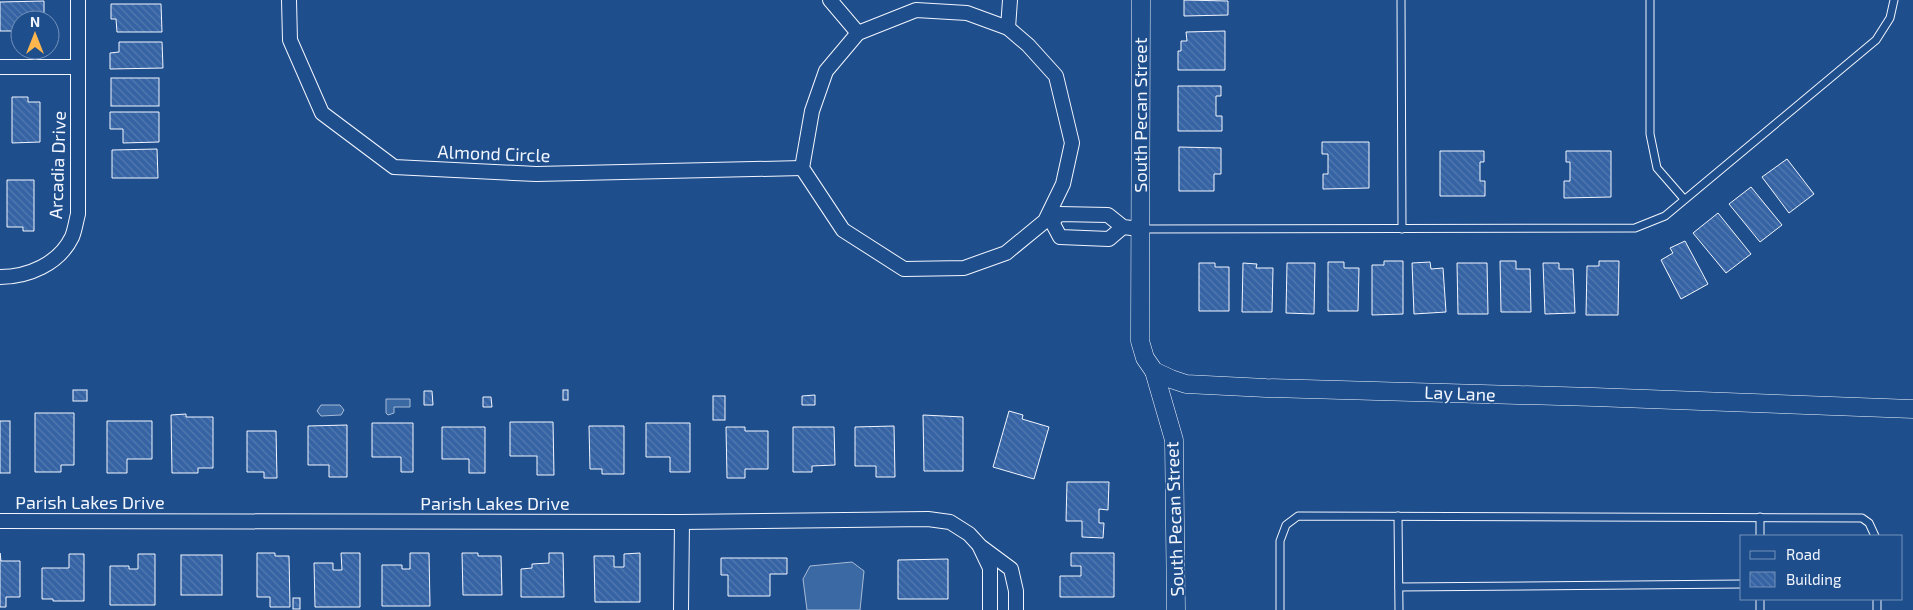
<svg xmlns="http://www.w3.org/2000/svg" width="1913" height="610" viewBox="0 0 1913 610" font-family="'Exo 2',sans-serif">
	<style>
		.water { fill: #3b69a3; stroke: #a8bbd7 }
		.building { fill: url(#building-back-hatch); stroke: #f2f6ff }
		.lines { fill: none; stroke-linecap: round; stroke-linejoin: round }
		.service-casing { stroke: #f2f6ff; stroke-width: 9 }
		.minor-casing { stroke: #f2f6ff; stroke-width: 16 }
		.tertiary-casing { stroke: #f2f6ff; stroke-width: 19 }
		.service { stroke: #1f4e8c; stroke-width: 7 }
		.minor { stroke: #1f4e8c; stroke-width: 14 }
		.tertiary { stroke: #1f4e8c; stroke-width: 18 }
		.labels { text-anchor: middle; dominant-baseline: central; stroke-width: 4; stroke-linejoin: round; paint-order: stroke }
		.street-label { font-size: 18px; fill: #f2f6ff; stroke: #1f4e8c }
	</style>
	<defs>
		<pattern id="building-back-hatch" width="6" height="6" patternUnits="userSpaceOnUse" patternTransform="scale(1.25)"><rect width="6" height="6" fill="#3563a3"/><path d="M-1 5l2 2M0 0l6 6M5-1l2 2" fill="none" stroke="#537ab1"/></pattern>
	</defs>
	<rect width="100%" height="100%" fill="#1f4e8c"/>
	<g class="water">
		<polygon points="386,399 410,399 410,407 394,407 394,413 388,415 386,413"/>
		<polygon points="321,405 340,405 344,410 341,415 321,416 317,411"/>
		<polygon points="852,562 864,571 860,610 807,610 803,579 810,566"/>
	</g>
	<g class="building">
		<polygon points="1184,0 1228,1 1228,15 1184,16"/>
		<polygon points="44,1 44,18 20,20 20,31 0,31 0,2"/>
		<polygon points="111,4 161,4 162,32 117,32 116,19 111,19"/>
		<polygon points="1225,31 1225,70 1178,70 1178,51 1181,51 1181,41 1187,41 1186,32"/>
		<polygon points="119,42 162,42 163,68 110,69 110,53 119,52"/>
		<rect x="111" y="78" width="48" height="28"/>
		<polygon points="1178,86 1221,86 1221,96 1216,96 1216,116 1222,116 1222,131 1178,131"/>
		<polygon points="12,97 28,97 28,102 40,102 40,142 12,143"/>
		<polygon points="110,112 159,112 159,142 123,143 123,129 110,129"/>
		<polygon points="1322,142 1369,142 1369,188 1323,189 1323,174 1328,174 1328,154 1322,154"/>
		<polygon points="1179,147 1221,148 1221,174 1214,174 1214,191 1179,191"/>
		<polygon points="157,149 158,178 112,178 112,150"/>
		<polygon points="1440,151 1484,151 1484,162 1480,162 1480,181 1485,181 1485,196 1440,196"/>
		<polygon points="1566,151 1611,151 1611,197 1564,198 1564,181 1570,181 1570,162 1566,162"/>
		<polygon points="1787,159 1814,194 1789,213 1762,177"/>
		<polygon points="7,180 34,180 34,231 23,231 23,227 7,227"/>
		<polygon points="1751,187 1782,225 1760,242 1729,204"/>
		<polygon points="1718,213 1751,254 1726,273 1693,233"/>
		<polygon points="1685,241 1708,284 1681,299 1661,260 1673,253 1670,248"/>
		<polygon points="1384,261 1403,261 1403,314 1372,315 1372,265 1384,265"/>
		<polygon points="1500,261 1516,261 1516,269 1530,269 1531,312 1501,312"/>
		<polygon points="1599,261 1619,261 1618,315 1586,315 1587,266 1599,266"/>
		<polygon points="1328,262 1344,262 1344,268 1359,268 1358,311 1328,311"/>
		<polygon points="1430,262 1431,269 1443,268 1446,312 1414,314 1412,263"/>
		<polygon points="1199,263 1215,263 1215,267 1229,267 1229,311 1199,311"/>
		<polygon points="1243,263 1257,264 1256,268 1273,268 1272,312 1242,312"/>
		<polygon points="1287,263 1315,263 1314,314 1286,313"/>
		<polygon points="1457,263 1487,263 1488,314 1458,314"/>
		<polygon points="1543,263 1559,263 1559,269 1573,269 1575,313 1545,314"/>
		<rect x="73" y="390" width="14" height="11"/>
		<rect x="563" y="390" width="5" height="10"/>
		<polygon points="424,391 432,391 433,405 424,405"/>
		<polygon points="815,395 815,405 802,405 802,396"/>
		<rect x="713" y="396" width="12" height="24"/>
		<polygon points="483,397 491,397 492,407 483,407"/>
		<polygon points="1009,411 1023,415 1022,419 1049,427 1034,479 993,467"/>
		<polygon points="35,413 74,413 74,465 61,465 61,472 35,472"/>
		<polygon points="186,414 186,417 213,417 213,468 198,468 198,473 172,473 171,415"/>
		<polygon points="923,415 963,417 963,471 924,471"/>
		<rect x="0" y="421" width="10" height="52"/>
		<polygon points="107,421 152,421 152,459 127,459 127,473 107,473"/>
		<polygon points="510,422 553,422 554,475 537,475 537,456 510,456"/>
		<polygon points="372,423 413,423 413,472 401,472 401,457 372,457"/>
		<polygon points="646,423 690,423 690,472 670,472 670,457 646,457"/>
		<polygon points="347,425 347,477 329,477 329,465 308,465 308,426"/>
		<polygon points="589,426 624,426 624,474 602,474 602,469 590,469"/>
		<polygon points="894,426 895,477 876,477 876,466 855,466 855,427"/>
		<polygon points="442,427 485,427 485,473 469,473 469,459 442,459"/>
		<polygon points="726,427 745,427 745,431 768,431 768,469 745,469 745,478 727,478"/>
		<polygon points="793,427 834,427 835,465 812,466 812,472 793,472"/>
		<polygon points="247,431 276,431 277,478 264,478 264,472 247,472"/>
		<polygon points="1067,482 1109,482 1108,510 1099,509 1099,523 1104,523 1103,538 1082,537 1082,521 1066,521"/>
		<polygon points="0,553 1,561 20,561 20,597 6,597 6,607 0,607"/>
		<polygon points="257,553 275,553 275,556 289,556 290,607 270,607 270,597 257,597"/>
		<polygon points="341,553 360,553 360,607 315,607 314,563 333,563 333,570 342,570"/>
		<polygon points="410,553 429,553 430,606 382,606 382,565 402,565 402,569 410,569"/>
		<polygon points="462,553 478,553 478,556 501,556 502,595 463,595"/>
		<polygon points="549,553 563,553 564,597 521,597 521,569 532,568 532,564 549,563"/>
		<polygon points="640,553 640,602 595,602 594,556 614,556 614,567 624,567 624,554"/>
		<polygon points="1071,553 1114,553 1114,597 1060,597 1060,576 1081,576 1081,566 1071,566"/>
		<polygon points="69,554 84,554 84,601 53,601 53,599 42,599 42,568 69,568"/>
		<polygon points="138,554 155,554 155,605 110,605 110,566 129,566 129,569 138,569"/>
		<rect x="181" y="555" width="41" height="40"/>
		<polygon points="721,558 787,558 787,574 770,574 770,596 728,596 728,575 721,575"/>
		<polygon points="948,559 948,599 898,599 898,560"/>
		<rect x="293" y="598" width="7" height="11"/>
	</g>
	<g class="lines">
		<g class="service-casing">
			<g id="service">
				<polyline points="1401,0 1402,229"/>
				<polyline points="1650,0 1650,134 1657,168 1684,199"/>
				<polyline points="1140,229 1635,228 1665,216 1876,40 1890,18 1894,0"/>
				<polyline points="1398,516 1399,610"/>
				<polyline points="1760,517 1760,536"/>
				<polyline points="1399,587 1742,584"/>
				<polyline points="1760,599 1760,610"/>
				<polyline points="1877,599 1877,610"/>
				<polyline points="1280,610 1280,541 1286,525 1298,516 1862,518 1869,523 1875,536"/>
			</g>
		</g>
		<g class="minor-casing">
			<g id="minor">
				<polyline points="289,0 290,40 322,113 394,167 536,174 802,168"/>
				<polyline points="830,0 858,33"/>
				<polygon points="916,10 967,13 1008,28 1028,45 1056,76 1072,143 1063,184 1045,221 1006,253 964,268 904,269 843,230 802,168 812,111 826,71 858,33"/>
				<polyline points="1008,28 1010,0"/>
				<polyline points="0,67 78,67"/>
				<polyline points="1052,222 1059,214 1108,215 1123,227 1140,229"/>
				<polyline points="1052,222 1060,237 1109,239 1123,227"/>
				<path d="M 0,277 C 28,277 59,264 72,237 C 75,230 76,221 78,214 L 78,0"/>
				<polyline points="0,521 682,522 928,519 950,522 969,534 980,546 1011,569 1016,591 1016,610"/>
				<polyline points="980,547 990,568 990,610"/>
				<polyline points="681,610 682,522"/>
			</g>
		</g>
		<g class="tertiary-casing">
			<g id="tertiary">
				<polyline points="1141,0 1140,341 1145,358 1154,371 1171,379 1186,384 1266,388 1594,397 1913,409"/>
				<polyline points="1154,371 1174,440 1176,610"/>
			</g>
		</g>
		<use href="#service" class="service"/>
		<use href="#minor" class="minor"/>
		<use href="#tertiary" class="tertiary"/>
	</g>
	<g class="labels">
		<g class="street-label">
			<text transform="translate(1140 115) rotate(-90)">South Pecan Street</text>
			<text transform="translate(494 153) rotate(2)">Almond Circle</text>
			<text transform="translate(57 165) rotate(-88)">Arcadia Drive</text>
			<text transform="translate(1460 393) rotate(2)">Lay Lane</text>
			<text x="90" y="502">Parish Lakes Drive</text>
			<text x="495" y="503">Parish Lakes Drive</text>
			<text transform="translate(1174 519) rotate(-92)">South Pecan Street</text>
		</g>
	</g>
	<rect x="1740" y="535" width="162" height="65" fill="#1f4e8c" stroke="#7391ba"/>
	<rect x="1750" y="551" width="25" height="8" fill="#1f4e8c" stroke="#7391ba"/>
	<text x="1786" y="560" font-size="15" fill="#f2f6ff">Road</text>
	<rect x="1750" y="572" width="25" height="15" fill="url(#building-back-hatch)" stroke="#7391ba"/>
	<text x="1786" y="585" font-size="15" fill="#f2f6ff">Building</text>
	<g transform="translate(35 35)"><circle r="24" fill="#1f4e8c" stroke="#7391ba"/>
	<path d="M0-4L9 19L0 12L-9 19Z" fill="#ffb74d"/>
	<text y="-8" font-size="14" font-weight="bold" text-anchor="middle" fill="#f2f6ff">N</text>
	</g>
</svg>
